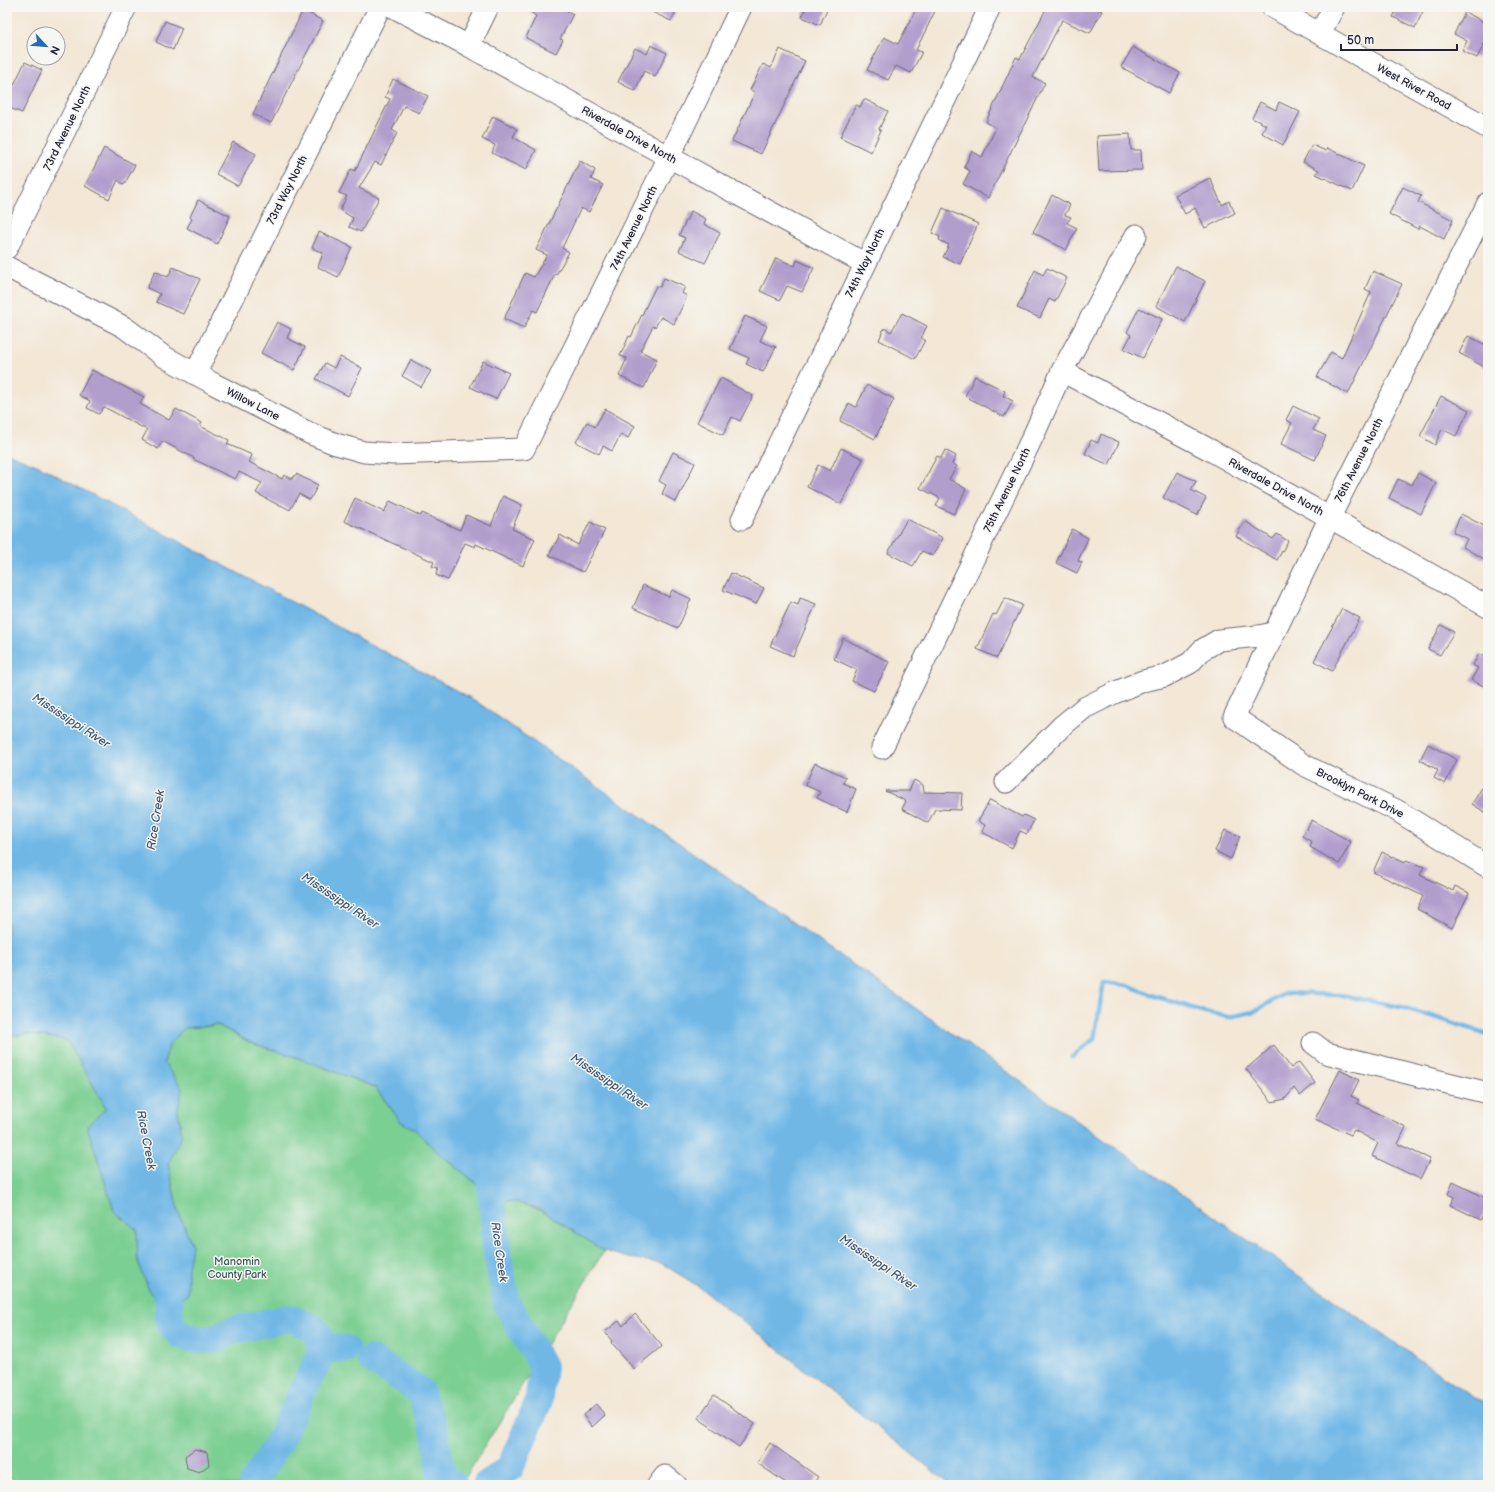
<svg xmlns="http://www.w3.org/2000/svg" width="1495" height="1492" viewBox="0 0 1495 1492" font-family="'Balsamiq Sans',sans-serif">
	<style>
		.green { fill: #7bcf92; stroke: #4e7866 }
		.water { fill: #6fb7e6; stroke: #486c90 }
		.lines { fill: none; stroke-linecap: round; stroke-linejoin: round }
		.stream { stroke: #6fb7e6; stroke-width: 4.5 }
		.river { stroke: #6fb7e6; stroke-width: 28 }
		.building { fill: #b29ecd }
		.minor-casing { stroke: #6b6771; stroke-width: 23 }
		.minor { stroke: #fff; stroke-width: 21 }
		.labels { text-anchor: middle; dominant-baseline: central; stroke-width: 3; stroke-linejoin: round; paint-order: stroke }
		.street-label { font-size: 11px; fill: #22223b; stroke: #f6f6f2 }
		.park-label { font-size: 11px; fill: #3d5655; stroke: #f6f6f2 }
		.water-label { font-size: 12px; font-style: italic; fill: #3d5677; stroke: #f6f6f2 }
	</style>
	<rect width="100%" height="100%" fill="#f6f6f2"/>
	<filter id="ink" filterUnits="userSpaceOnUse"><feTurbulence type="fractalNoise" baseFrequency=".025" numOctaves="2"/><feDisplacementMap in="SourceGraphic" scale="8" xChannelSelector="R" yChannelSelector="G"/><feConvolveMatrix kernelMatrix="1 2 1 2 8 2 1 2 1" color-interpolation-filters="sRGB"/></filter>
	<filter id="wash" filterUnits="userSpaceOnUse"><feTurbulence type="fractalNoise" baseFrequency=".012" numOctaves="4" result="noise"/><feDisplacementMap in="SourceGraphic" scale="16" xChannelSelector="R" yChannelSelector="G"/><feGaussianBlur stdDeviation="0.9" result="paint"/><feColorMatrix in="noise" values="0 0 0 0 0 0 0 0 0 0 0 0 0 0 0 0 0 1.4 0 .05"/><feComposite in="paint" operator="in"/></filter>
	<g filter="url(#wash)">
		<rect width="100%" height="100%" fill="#f3e7d5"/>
		<path class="green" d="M 218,1025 L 251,1043 L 293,1056 L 375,1087 L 401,1122 L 414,1128 L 434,1149 L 476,1183 L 491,1202 C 527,1192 574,1232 604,1251 L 461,1485 L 24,1485 L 7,1476 L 7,1036 L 27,1034 L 67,1040 L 170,1043 L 185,1028 Z"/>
		<polygon class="water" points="7,453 39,466 474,700 1474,1398 1488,1403 1488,1485 951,1485 698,1286 661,1263 629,1258 604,1251 538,1208 502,1199 491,1202 476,1183 434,1149 414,1129 401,1122 375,1087 293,1056 251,1043 218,1025 185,1028 170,1043 164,1063 182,1088 178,1111 182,1135 168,1164 178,1211 192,1245 188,1269 188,1294 169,1306 150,1293 137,1259 137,1230 114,1211 87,1126 106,1108 67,1040 27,1034 7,1036"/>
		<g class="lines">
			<polyline class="stream" points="1072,1057 1094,1039 1104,982 1127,985 1155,996 1201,1011 1228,1017 1253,1012 1286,993 1341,995 1405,1008 1488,1034"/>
			<g class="river">
				<polyline points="162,1269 169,1306 169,1323 182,1336 199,1340 215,1339 233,1330 289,1318 305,1324 317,1331 322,1347 318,1361 308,1379 279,1441 252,1485"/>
				<polyline points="322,1347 345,1349"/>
				<polyline points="371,1359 419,1390 434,1428 442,1479 454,1485"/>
				<polyline points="486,1485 510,1468 538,1403 543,1367 507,1304 497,1254 489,1163"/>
			</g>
		</g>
		<g id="blocks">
			<g class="building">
				<polygon points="524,7 560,7 573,14 560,39 563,40 556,53 526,38 536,16"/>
				<polygon points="642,7 678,7 671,21"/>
				<polygon points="806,7 828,7 820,25 802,17"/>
				<polygon points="917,7 937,7 916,50 922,52 911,73 896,66 888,80 867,70 884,37 898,44"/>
				<polygon points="1036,7 1094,7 1102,11 1090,33 1062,20 1033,77 1045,83 988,198 963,184 970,171 964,167 972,151 982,157 996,128 986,122 1016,57 1020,59 1045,11"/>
				<polygon points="1398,7 1425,7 1415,28 1393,17"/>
				<polygon points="303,10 323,21 271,123 253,114"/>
				<polygon points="1465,12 1488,24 1488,37 1477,58 1462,51 1467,41 1454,34"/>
				<polygon points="165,21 182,28 173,50 156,42"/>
				<polygon points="651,45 667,53 655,77 644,71 635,91 618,82 635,48 647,54"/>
				<polygon points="1133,47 1180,73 1169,93 1121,67"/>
				<polygon points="780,49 805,61 761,154 732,141 755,92 750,90 763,64 771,68"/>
				<polygon points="25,62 42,70 22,113 7,107 7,99"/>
				<polygon points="393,79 428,96 419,113 404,106 392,130 397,133 381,165 375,162 359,188 379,198 361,232 349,227 353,218 340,210 347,196 339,193 351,169 355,171 390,99 385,97"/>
				<polygon points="864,99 888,111 879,129 881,130 871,152 840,137 856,105 860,107"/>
				<polygon points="1260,102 1276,110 1279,102 1300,112 1283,145 1262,133 1266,125 1252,118"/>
				<polygon points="493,116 517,129 513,137 536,150 526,170 492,153 495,145 482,139"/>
				<polygon points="1130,134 1131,150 1141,150 1142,170 1099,171 1097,136"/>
				<polygon points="233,142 256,154 238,186 216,174"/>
				<polygon points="1312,145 1326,151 1327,148 1364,166 1352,191 1316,174 1319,170 1303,162"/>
				<polygon points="104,148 135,165 124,185 118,180 109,199 85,186"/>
				<polygon points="580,161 595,170 591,179 603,185 589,212 581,208 562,248 569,252 556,275 555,274 537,312 533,310 524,328 504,319 525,273 534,277 547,255 536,250"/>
				<polygon points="1210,178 1222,205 1229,201 1235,213 1205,228 1195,208 1185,214 1175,195"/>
				<polygon points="1403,187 1421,196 1418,202 1453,220 1444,239 1420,226 1418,229 1389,214"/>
				<polygon points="1052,195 1070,205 1065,215 1071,217 1067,223 1077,228 1066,250 1033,232"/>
				<polygon points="198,200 230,216 217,244 187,228 192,219 190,217"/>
				<polygon points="943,208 978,224 960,264 943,257 949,245 939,240 940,237 932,233"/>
				<polygon points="691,211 706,219 704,224 720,233 705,263 679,251 685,238 679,235"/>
				<polygon points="319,232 352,247 338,277 318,267 323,253 312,248"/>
				<polygon points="776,258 795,266 797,260 814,268 802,292 787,286 780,300 760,291"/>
				<polygon points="1176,266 1205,281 1185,322 1156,306"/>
				<polygon points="173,267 200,279 183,314 156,302 160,294 147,288 155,271 168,277"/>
				<polygon points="1047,268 1067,278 1055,302 1049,299 1040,318 1017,308 1035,270 1043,275"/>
				<polygon points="1373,271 1402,284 1348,394 1317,377 1331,352 1342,358 1371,292 1365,289"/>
				<polygon points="664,278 685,287 682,293 687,296 674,324 661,317 655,327 653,326 640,351 657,359 644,388 619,376 627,358 620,356 629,336 631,337 656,286 660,287"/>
				<polygon points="1139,308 1162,319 1143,358 1124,349 1131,335 1127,332"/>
				<polygon points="902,313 927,326 921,338 925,340 915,359 879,340 884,328 891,332"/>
				<polygon points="745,316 767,326 760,341 776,347 763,372 746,364 749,358 730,349"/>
				<polygon points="277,322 291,329 287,338 305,347 294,370 261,353"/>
				<polygon points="1468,336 1488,346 1488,369 1459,353"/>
				<polygon points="340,357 362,368 348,396 316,379 325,363 334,368"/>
				<polygon points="411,360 431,371 421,387 402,376"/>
				<polygon points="483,361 509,373 496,399 470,387"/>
				<polygon points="92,370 144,397 140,404 169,420 176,409 202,423 200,426 229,440 227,444 252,455 249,462 282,479 284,475 292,479 296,474 318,485 310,500 299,494 290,510 281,505 280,506 256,493 262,483 239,472 235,479 193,459 194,458 162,441 158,449 142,440 147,430 104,407 99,414 87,408 90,401 79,395"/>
				<polygon points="975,376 1005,391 1003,396 1013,401 1004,417 965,396"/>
				<polygon points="721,378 753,396 740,421 732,417 723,435 697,422"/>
				<polygon points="867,385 894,399 875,439 840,421 849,403 856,407"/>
				<polygon points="1441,396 1469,410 1456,436 1442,429 1435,445 1420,436"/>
				<polygon points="1293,406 1319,419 1313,430 1326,436 1315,460 1281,444 1292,423 1286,420"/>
				<polygon points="605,409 635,426 628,438 621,434 612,451 603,446 599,454 576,442 587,422 595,427"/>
				<polygon points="1101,434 1119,442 1109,465 1085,454 1091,440 1098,443"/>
				<polygon points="841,448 863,459 841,504 807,487 818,465 830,471"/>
				<polygon points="945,450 956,456 952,464 957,466 949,479 966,489 954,514 936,506 940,498 920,488 937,456 941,458"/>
				<polygon points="673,452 695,463 676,502 662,494 666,485 659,481"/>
				<polygon points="1177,472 1196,481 1191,490 1206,498 1197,515 1163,498"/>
				<polygon points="1418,473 1436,483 1421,514 1389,498 1398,479 1412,485"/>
				<polygon points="503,496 522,505 512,529 535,539 523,566 476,544 475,547 465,543 448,580 436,575 438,568 432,566 434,562 344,521 355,498 384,512 390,501 421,516 422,513 460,530 466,515 491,526"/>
				<polygon points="1461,514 1488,528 1488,551 1484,559 1463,547 1467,539 1453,532"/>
				<polygon points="907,519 943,538 933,556 922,551 913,566 888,553"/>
				<polygon points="1245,521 1273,539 1277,534 1288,541 1277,560 1236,536"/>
				<polygon points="590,522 605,530 583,572 549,555 560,535 578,545"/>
				<polygon points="1072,529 1088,538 1078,561 1082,562 1077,573 1056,563"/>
				<polygon points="731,573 764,588 756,604 723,590"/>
				<polygon points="643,585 669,597 672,590 691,599 678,628 633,608"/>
				<polygon points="800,598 816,604 793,656 770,646 791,602 798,605"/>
				<polygon points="1005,598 1022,605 997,658 977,649 993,614 996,615"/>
				<polygon points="1342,609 1360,618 1332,671 1314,661"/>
				<polygon points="1441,625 1454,632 1440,655 1428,649"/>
				<polygon points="843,638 889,662 874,691 852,681 857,670 834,659"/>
				<polygon points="1488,651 1488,688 1471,680 1478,668 1473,665 1479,654 1485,657"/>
				<polygon points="1428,744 1457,760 1445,784 1434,778 1438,770 1420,760"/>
				<polygon points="815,763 846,777 843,783 856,789 847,812 817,798 820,792 805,785"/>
				<polygon points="1488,778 1488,814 1472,804"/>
				<polygon points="914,780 923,785 924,792 962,793 961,810 935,809 928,823 902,809 906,801 885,791 909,791"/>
				<polygon points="990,800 1022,817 1024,815 1034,820 1027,834 1020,831 1012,848 982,832 985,825 978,821"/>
				<polygon points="1312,820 1351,842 1339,864 1310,847 1312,842 1302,836"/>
				<polygon points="1225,830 1240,836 1231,859 1215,851"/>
				<polygon points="1382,852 1405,863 1406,860 1424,867 1420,875 1453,891 1455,886 1469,893 1452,928 1417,909 1423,896 1373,872"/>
				<polygon points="1274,1045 1291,1068 1299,1062 1315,1083 1300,1096 1294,1088 1285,1099 1272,1102 1246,1069"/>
				<polygon points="1340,1070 1359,1080 1351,1096 1359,1100 1357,1103 1406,1127 1398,1144 1430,1159 1420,1179 1372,1156 1378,1143 1354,1130 1351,1135 1315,1119"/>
				<polygon points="1453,1182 1488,1199 1488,1205 1481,1220 1450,1205 1454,1197 1448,1194"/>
				<polygon points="635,1314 662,1346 634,1369 611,1343 612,1341 605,1332 619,1321 623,1326"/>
				<polygon points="714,1395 755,1424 739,1447 698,1418"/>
				<polygon points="596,1404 605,1415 592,1427 583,1415"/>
				<polygon points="770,1443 818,1477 812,1485 789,1485 757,1463"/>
				<polygon points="195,1449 207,1452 209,1465 199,1472 187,1468 185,1456"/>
			</g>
		</g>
	</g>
	<g filter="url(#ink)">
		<use href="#blocks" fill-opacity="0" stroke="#6b6771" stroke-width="1"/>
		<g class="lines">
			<g class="minor-casing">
				<g id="minor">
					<polyline points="393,7 469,46 669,157 864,263"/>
					<polyline points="1272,7 1488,128"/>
					<polyline points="1320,33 1334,7"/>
					<polyline points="469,46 488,7"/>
					<polyline points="1488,203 1330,517 1234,717 1304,765 1396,810 1488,867"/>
					<polyline points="7,248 126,7"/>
					<polyline points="7,267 124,327 163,356 214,384 309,433 336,444 364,452 394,454 524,449 669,157 741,7"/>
					<polyline points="1062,371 1212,451 1488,607"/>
					<polyline points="195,374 380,7"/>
					<polyline points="742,519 990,7"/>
					<polyline points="882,748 1035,432 1062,371 1136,235"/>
					<polyline points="1006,782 1062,726 1084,708 1114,693 1143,681 1165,676 1190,663 1202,650 1219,640 1259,636 1273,633"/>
					<polyline points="1313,1043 1326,1053 1488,1093"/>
					<polyline points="658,1485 665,1476 676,1485"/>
				</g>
			</g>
			<use href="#minor" class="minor"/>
		</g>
	</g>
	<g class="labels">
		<g class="street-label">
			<text transform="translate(1414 87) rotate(29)">West River Road</text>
			<text transform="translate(67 128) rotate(-64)">73rd Avenue North</text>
			<text transform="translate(629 135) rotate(29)">Riverdale Drive North</text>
			<text transform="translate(287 190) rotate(-63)">73rd Way North</text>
			<text transform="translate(634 228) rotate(-64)">74th Avenue North</text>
			<text transform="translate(865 263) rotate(-64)">74th Way North</text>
			<text transform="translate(253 404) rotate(27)">Willow Lane</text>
			<text transform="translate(1359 460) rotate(-63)">76th Avenue North</text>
			<text transform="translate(1276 487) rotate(29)">Riverdale Drive North</text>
			<text transform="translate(1007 490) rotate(-64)">75th Avenue North</text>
			<text transform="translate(1360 793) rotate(27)">Brooklyn Park Drive</text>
		</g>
		<g class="park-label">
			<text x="237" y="1261">Manomin<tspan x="237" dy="13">County Park</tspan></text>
		</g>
		<g class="water-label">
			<text transform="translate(71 721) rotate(33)">Mississippi River</text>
			<text transform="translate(156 820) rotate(-81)">Rice Creek</text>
			<text transform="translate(340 901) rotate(34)">Mississippi River</text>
			<text transform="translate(609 1082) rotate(34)">Mississippi River</text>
			<text transform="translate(146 1140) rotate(79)">Rice Creek</text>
			<text transform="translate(499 1252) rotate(82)">Rice Creek</text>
			<text transform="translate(878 1263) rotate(34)">Mississippi River</text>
		</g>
	</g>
	<rect width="1495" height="1492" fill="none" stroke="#f6f6f2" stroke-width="24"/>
	<g transform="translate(46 46) rotate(116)"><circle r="19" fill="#f6f6f2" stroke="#a1a1a9"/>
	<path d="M0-3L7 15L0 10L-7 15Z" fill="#1f6fb2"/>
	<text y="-6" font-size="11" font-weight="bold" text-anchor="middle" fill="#22223b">N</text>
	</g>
	<path d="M1341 44v6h116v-6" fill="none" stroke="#22223b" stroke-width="2"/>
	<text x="1347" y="44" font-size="12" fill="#22223b" stroke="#f6f6f2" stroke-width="3" paint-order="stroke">50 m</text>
</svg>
